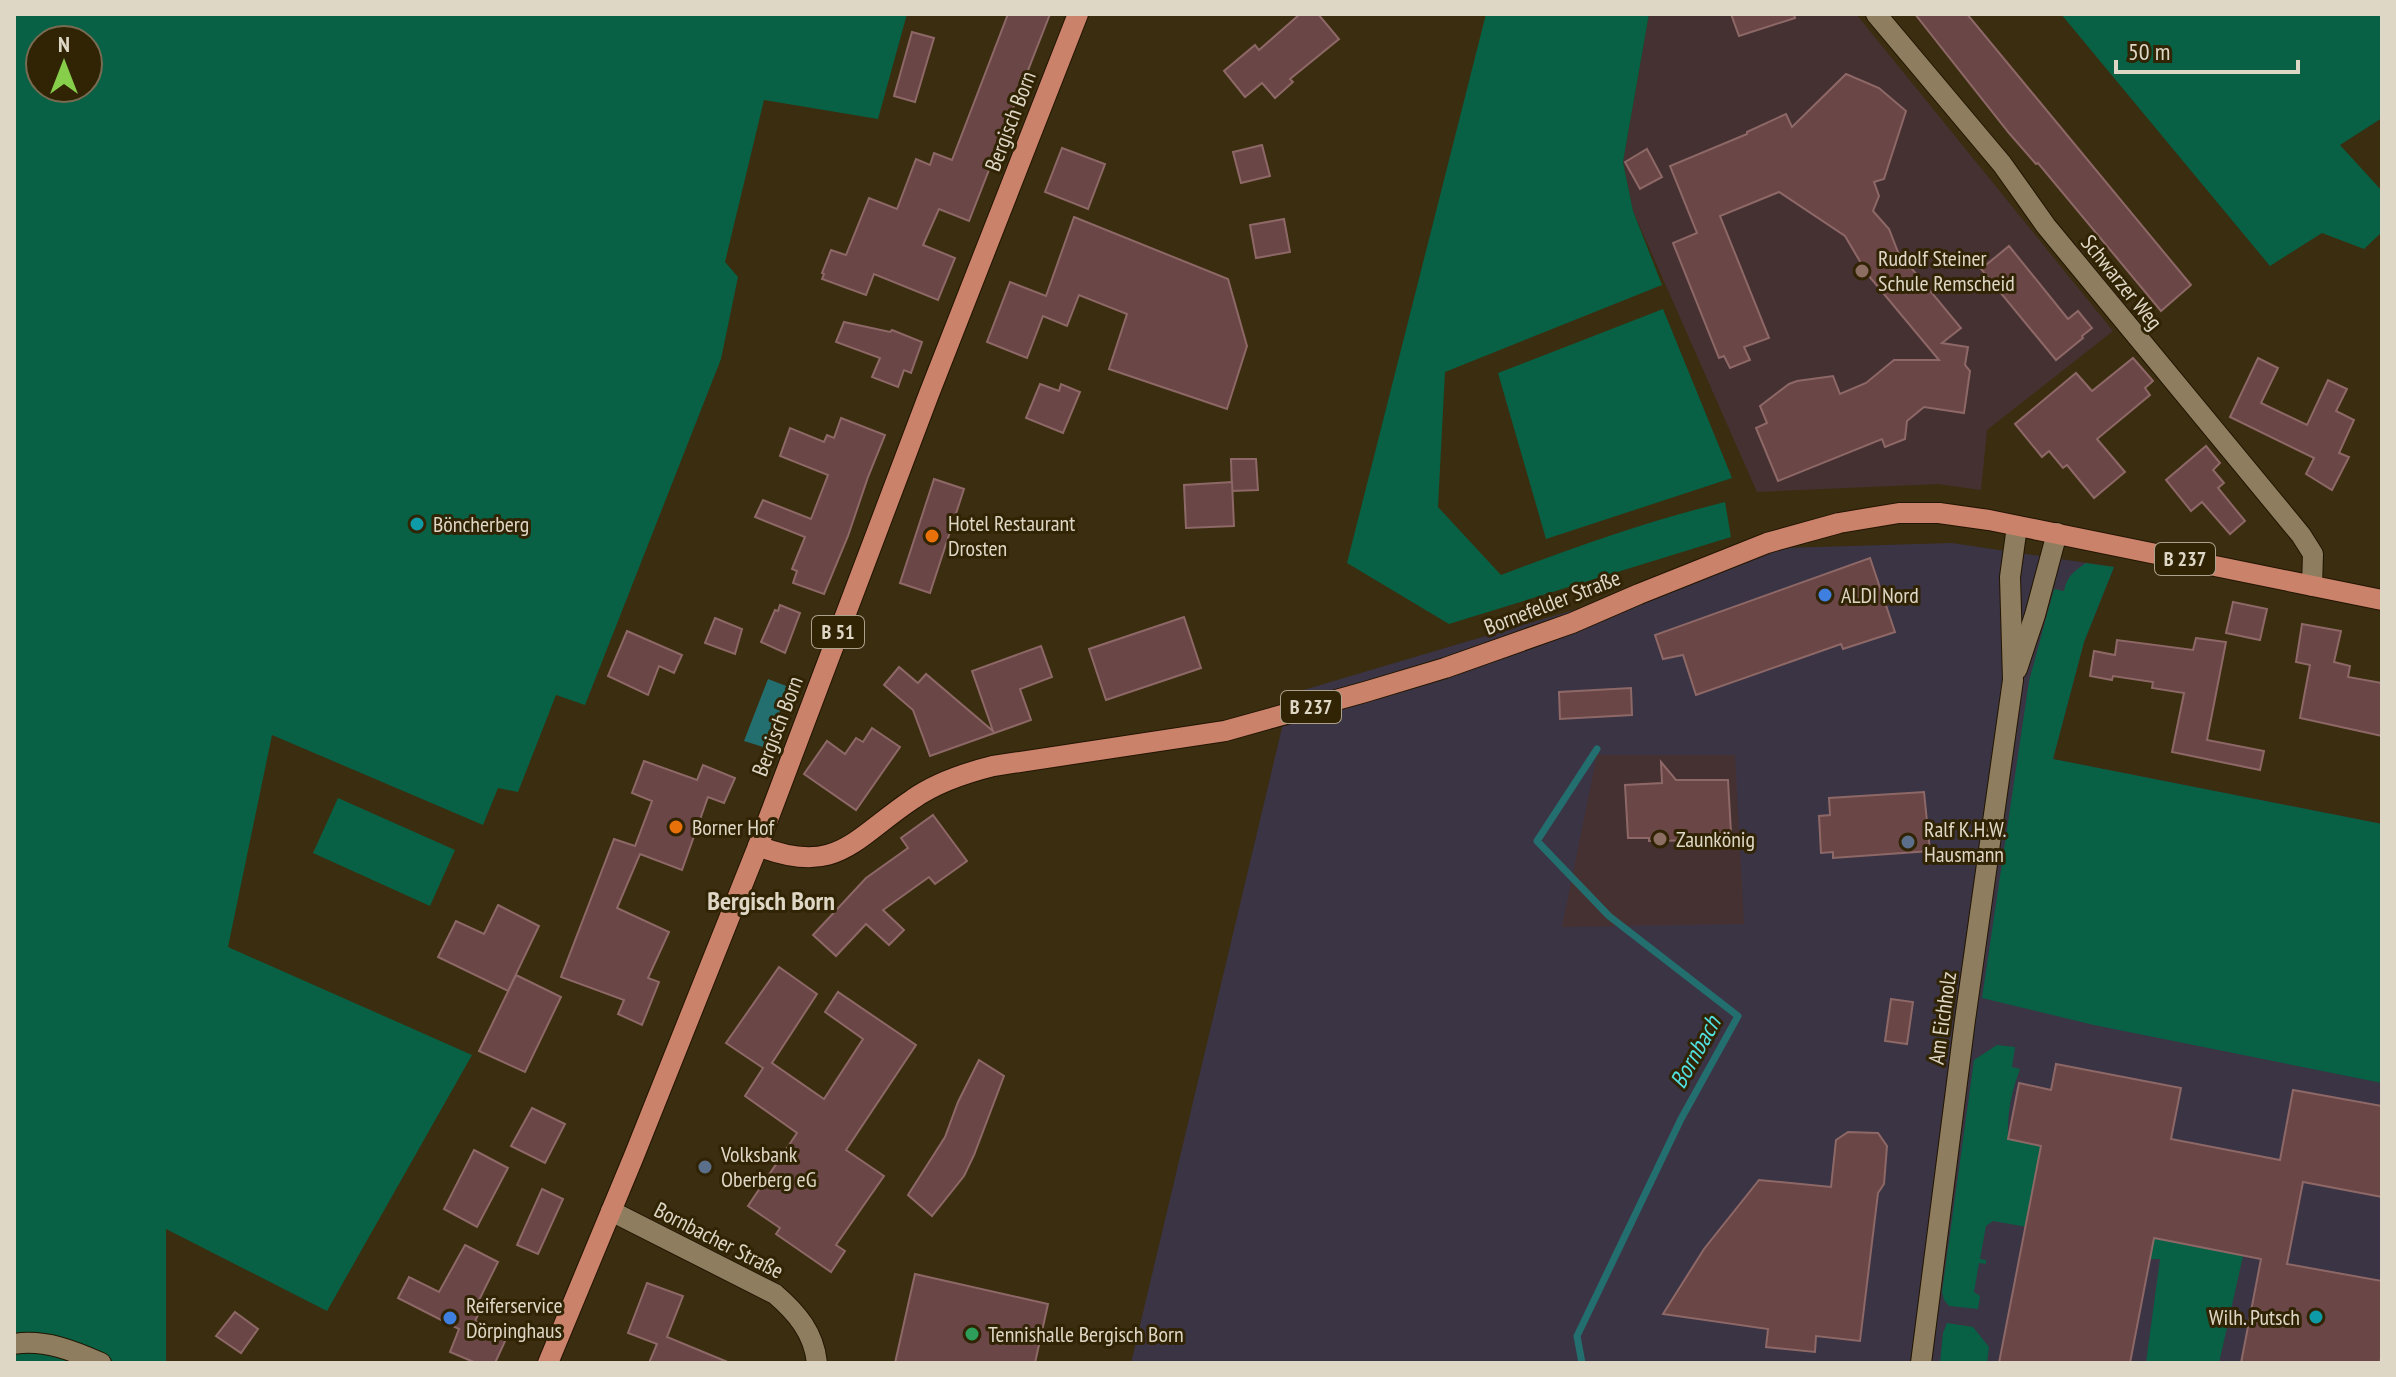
<svg xmlns="http://www.w3.org/2000/svg" width="2396" height="1377" viewBox="0 0 2396 1377" font-family="'PT Sans Narrow',sans-serif">
	<style>
		.industrial { fill: #3b3444 }
		.education { fill: #463132 }
		.green { fill: #086144; fill-rule: evenodd }
		.water { fill: #236f6f }
		.lines { fill: none; stroke-linecap: round; stroke-linejoin: round }
		.stream { stroke: #236f6f; stroke-width: 7 }
		.building { fill: #6a4746; stroke: #8d6867; stroke-width: 2 }
		.minor-casing { stroke: #221500; stroke-width: 22 }
		.secondary-casing { stroke: #221500; stroke-width: 22 }
		.primary-casing { stroke: #221500; stroke-width: 22 }
		.minor { stroke: #8e7e5f; stroke-width: 20 }
		.secondary { stroke: #8e7e5f; stroke-width: 20 }
		.primary { stroke: #cb826b; stroke-width: 20 }
		.education-dot { fill: #8d6e63; stroke: #312405; stroke-width: 3 }
		.culture-dot { fill: #0f9aa8; stroke: #312405; stroke-width: 3 }
		.food-dot { fill: #e8710a; stroke: #312405; stroke-width: 3 }
		.shop-dot { fill: #3f7fe0; stroke: #312405; stroke-width: 3 }
		.service-dot { fill: #5c6f8a; stroke: #312405; stroke-width: 3 }
		.leisure-dot { fill: #2e9e5b; stroke: #312405; stroke-width: 3 }
		.labels { text-anchor: middle; dominant-baseline: central; stroke-width: 6; stroke-linejoin: round; paint-order: stroke }
		.shield { fill: #312405; stroke: #aba18c; stroke-width: 2 }
		.shield-label { font-size: 20px; font-weight: bold; fill: #dfd7c6 }
		.street-label { font-size: 22px; fill: #dfd7c6; stroke: #312405 }
		.poi-label { font-size: 22px; fill: #dfd7c6; stroke: #312405; text-anchor: start }
		.water-label { font-size: 24px; font-style: italic; fill: #51e1e1; stroke: #312405 }
		.quarter-label { font-size: 26px; font-weight: bold; fill: #dfd7c6; stroke: #312405 }
	</style>
	<rect width="100%" height="100%" fill="#3b2d10"/>
	<polygon class="industrial" points="1952,543 2114,567 2084,642 2053,759 2382,824 2382,1363 1131,1363 1290,694 1783,548"/>
	<g class="education">
		<polygon points="1649,14 1856,14 2113,331 1987,430 1981,490 1938,484 1757,492 1633,211 1623,162"/>
		<polygon points="1597,755 1735,755 1744,924 1562,927"/>
	</g>
	<g class="green">
		<path d="M 14,14 L 907,14 L 878,119 L 764,100 L 725,262 L 738,277 L 721,359 L 585,705 L 556,695 L 518,792 L 498,788 L 483,825 L 272,735 L 228,947 L 472,1055 L 327,1311 L 166,1229 L 166,1363 L 14,1363 ZM 40,40 L 88,40 L 88,88 L 40,88 Z"/>
		<path d="M 1486,14 L 1649,14 L 1623,162 L 1633,211 L 1662,285 L 1445,372 L 1438,507 L 1501,575 C 1575,547 1648,521 1725,502 L 1731,537 L 1449,624 L 1347,563 Z"/>
		<polygon points="2061,14 2382,14 2382,118 2340,145 2382,191 2382,232 2364,249 2322,233 2270,266"/>
		<polygon points="1663,309 1732,478 1546,539 1498,373"/>
		<path d="M 2086,563 L 2114,567 L 2084,642 L 2053,759 L 2382,824 L 2382,1083 L 2094,1025 L 1982,998 L 2029,681 L 2054,589 L 2064,591 C 2067,576 2074,571 2086,563 Z"/>
		<polygon points="338,798 455,850 430,906 313,853"/>
		<path d="M 1997,1045 L 2015,1047 L 2012,1067 L 2020,1069 C 2011,1093 2007,1114 2008,1139 L 2041,1146 L 2028,1214 L 2243,1256 L 2219,1363 L 2146,1363 L 2160,1259 L 2150,1259 L 2067,1244 L 2066,1234 L 1993,1221 L 1986,1226 L 1980,1259 L 1986,1260 L 1986,1264 L 1979,1263 L 1974,1292 L 1980,1296 L 1978,1309 L 1949,1306 L 1944,1300 L 1942,1292 L 1974,1060 Z"/>
		<polygon points="1947,1323 1973,1327 1989,1347 1987,1363 1940,1363 1943,1333"/>
	</g>
	<polygon class="water" points="768,679 789,687 766,748 744,741"/>
	<g class="lines">
		<polyline class="stream" points="1582,1363 1577,1336 1681,1119 1738,1016 1609,916 1537,841 1597,749"/>
	</g>
	<g class="building">
		<polygon points="1008,14 1050,14 969,221 939,209 923,245 955,258 938,300 874,274 866,295 822,279 824,274 822,273 831,250 846,255 869,198 897,209 916,159 930,165 934,153 952,160"/>
		<polygon points="1300,14 1318,14 1339,39 1290,79 1293,82 1275,98 1262,83 1245,97 1224,71 1255,45 1259,50"/>
		<polygon points="1731,14 1794,14 1795,18 1739,36"/>
		<polygon points="1915,14 1967,14 2191,285 2161,311 2038,163 2036,164 2009,133"/>
		<polygon points="912,32 934,38 915,102 894,96"/>
		<polygon points="1846,74 1879,88 1906,111 1884,179 1874,182 1879,196 1873,211 1889,229 1898,252 1961,328 1942,343 1968,347 1965,365 1970,371 1964,413 1924,407 1907,421 1905,439 1885,447 1882,439 1778,481 1756,428 1767,423 1760,406 1789,384 1797,381 1833,376 1840,394 1866,383 1894,360 1939,360 1868,275 1845,236 1779,192 1720,216 1769,338 1744,347 1750,360 1730,368 1724,356 1719,358 1673,243 1697,233 1670,166 1747,134 1747,132 1786,114 1792,127"/>
		<polygon points="1262,145 1270,176 1241,183 1233,152"/>
		<polygon points="1062,148 1105,164 1088,209 1045,192"/>
		<polygon points="1647,149 1662,177 1640,189 1625,162"/>
		<polygon points="1074,217 1228,279 1247,346 1227,409 1109,369 1127,314 1079,295 1067,326 1043,316 1027,358 987,342 1010,282 1046,296"/>
		<polygon points="1284,219 1290,252 1256,258 1250,225"/>
		<polygon points="2009,246 2068,319 2078,311 2092,328 2082,336 2083,338 2056,360 1981,269"/>
		<polygon points="844,322 890,332 892,330 922,342 911,373 904,370 898,387 872,377 880,358 836,342"/>
		<polygon points="2133,358 2153,381 2145,388 2150,395 2097,439 2125,472 2094,498 2067,465 2063,468 2049,451 2042,457 2015,424 2076,373 2092,391"/>
		<polygon points="2258,358 2278,368 2261,403 2307,425 2328,380 2347,389 2336,411 2354,420 2339,453 2349,457 2332,490 2306,474 2314,458 2230,417"/>
		<polygon points="1040,384 1059,391 1061,384 1080,392 1063,433 1026,418"/>
		<polygon points="841,418 885,435 868,477 848,536 824,594 793,583 797,571 792,569 805,537 755,517 763,500 811,519 828,475 780,456 790,428 824,442 827,435 834,438"/>
		<polygon points="2206,446 2220,463 2213,470 2224,483 2218,488 2245,521 2230,534 2202,502 2191,511 2166,480"/>
		<polygon points="1231,459 1256,459 1258,490 1232,491"/>
		<polygon points="934,479 964,489 930,593 900,583"/>
		<polygon points="1232,482 1234,526 1186,528 1184,485"/>
		<polygon points="1870,558 1895,632 1843,649 1841,644 1696,695 1683,655 1663,659 1655,635"/>
		<polygon points="2233,602 2267,609 2260,640 2226,633"/>
		<polygon points="780,605 800,613 785,653 761,642 775,610 778,611"/>
		<polygon points="1184,617 1201,668 1106,700 1089,649"/>
		<polygon points="715,618 742,629 735,654 705,643"/>
		<polygon points="2302,624 2341,631 2334,662 2350,666 2348,677 2382,683 2382,736 2300,718 2310,665 2296,662"/>
		<polygon points="627,631 682,655 674,673 659,666 648,695 608,676"/>
		<polygon points="2196,638 2226,642 2207,740 2264,751 2260,770 2172,752 2184,693 2152,688 2153,682 2113,676 2112,680 2090,676 2094,651 2115,655 2117,640 2193,650"/>
		<polygon points="1041,646 1052,677 1020,689 1031,720 930,756 913,710 884,685 899,667 918,683 926,674 993,731 972,671"/>
		<polygon points="1631,688 1632,715 1560,719 1559,692"/>
		<polygon points="872,728 900,747 856,810 804,774 827,741 845,754 856,738 863,742"/>
		<polygon points="644,761 697,780 703,765 735,778 724,803 708,797 682,870 640,854 617,908 669,932 648,978 659,982 642,1025 618,1014 624,1000 561,977 614,839 635,846 652,801 632,793"/>
		<polygon points="1661,762 1676,780 1728,780 1731,833 1711,834 1711,840 1649,841 1649,838 1628,838 1625,785 1662,783"/>
		<polygon points="1924,792 1930,851 1833,858 1833,852 1821,853 1819,816 1830,815 1829,798"/>
		<polygon points="933,815 967,861 935,884 929,877 883,910 904,930 889,945 866,924 836,956 813,935 866,878 908,848 901,838"/>
		<polygon points="498,905 539,926 508,991 438,957 456,921 484,934"/>
		<polygon points="779,967 817,994 772,1063 824,1099 863,1039 825,1012 838,992 916,1045 846,1150 884,1176 836,1245 845,1251 831,1272 776,1234 780,1228 748,1206 797,1133 745,1096 763,1068 726,1043"/>
		<polygon points="516,975 561,997 525,1072 479,1051"/>
		<polygon points="1891,999 1913,1002 1907,1044 1885,1041"/>
		<polygon points="979,1060 1004,1076 974,1155 964,1176 932,1216 908,1195 945,1137 958,1102"/>
		<polygon points="2056,1064 2181,1088 2171,1139 2280,1160 2293,1090 2382,1106 2382,1197 2303,1182 2287,1264 2382,1281 2382,1352 2380,1363 2241,1363 2261,1259 2154,1238 2130,1363 1999,1363 2041,1146 2008,1139 2019,1083 2051,1090"/>
		<polygon points="532,1108 565,1124 545,1163 511,1146"/>
		<polygon points="1848,1132 1878,1133 1887,1146 1884,1184 1878,1193 1860,1341 1816,1336 1815,1352 1766,1347 1768,1329 1663,1314 1704,1249 1759,1180 1831,1187 1836,1140"/>
		<polygon points="474,1150 508,1168 477,1227 444,1209"/>
		<polygon points="542,1189 563,1199 538,1254 517,1245"/>
		<polygon points="465,1245 498,1262 474,1310 479,1313 475,1321 499,1331 497,1335 506,1339 495,1363 476,1363 450,1352 459,1329 398,1298 409,1277 439,1292"/>
		<polygon points="915,1274 1048,1304 1035,1363 895,1363"/>
		<polygon points="647,1283 683,1296 667,1337 730,1363 649,1363 657,1344 628,1333"/>
		<polygon points="235,1312 258,1329 241,1353 216,1336"/>
	</g>
	<g class="lines">
		<g class="minor-casing">
			<g id="minor">
				<polyline points="1876,14 2002,164 2046,226 2301,535 2313,554 2312,586"/>
				<path d="M 611,1211 L 775,1294 C 797,1313 814,1333 817,1363"/>
				<path d="M 14,1344 C 45,1339 74,1351 101,1363"/>
			</g>
		</g>
		<g class="secondary-casing">
			<g id="secondary">
				<polyline points="2017,669 2035,615 2057,533"/>
				<polyline points="1921,1363 1965,1020 2013,680 2010,577 2017,526"/>
			</g>
		</g>
		<g class="primary-casing">
			<g id="primary">
				<path d="M 758,846 C 837,877 853,839 913,799 C 937,782 965,773 993,766 L 1225,731 L 1365,692 L 1445,668 L 1572,623 L 1639,594 L 1767,543 L 1839,523 L 1899,513 L 1939,513 L 1989,520 L 2382,600"/>
				<polyline points="548,1363 634,1156 758,846 929,394 1078,14"/>
			</g>
		</g>
		<use href="#minor" class="minor"/>
		<use href="#secondary" class="secondary"/>
		<use href="#primary" class="primary"/>
	</g>
	<g class="education-dot">
		<circle cx="1862" cy="271" r="8"/>
		<circle cx="1660" cy="839" r="8"/>
	</g>
	<g class="culture-dot">
		<circle cx="417" cy="524" r="8"/>
		<circle cx="2316" cy="1317" r="8"/>
	</g>
	<g class="food-dot">
		<circle cx="932" cy="536" r="8"/>
		<circle cx="676" cy="827" r="8"/>
	</g>
	<g class="shop-dot">
		<circle cx="1825" cy="595" r="8"/>
		<circle cx="450" cy="1318" r="8"/>
	</g>
	<g class="service-dot">
		<circle cx="1908" cy="842" r="8"/>
		<circle cx="705" cy="1167" r="8"/>
	</g>
	<circle class="leisure-dot" cx="972" cy="1334" r="8"/>
	<g class="labels">
		<g class="shield">
			<rect x="2155" y="543" width="60" height="32" rx="6"/>
			<rect x="812" y="616" width="52" height="32" rx="6"/>
			<rect x="1281" y="691" width="60" height="32" rx="6"/>
		</g>
		<g class="shield-label">
			<text x="2185" y="559">B 237</text>
			<text x="838" y="632">B 51</text>
			<text x="1311" y="707">B 237</text>
		</g>
		<g class="street-label">
			<text transform="translate(1010 121) rotate(-69)">Bergisch Born</text>
			<text transform="translate(2122 282) rotate(51)">Schwarzer Weg</text>
			<text transform="translate(1552 602) rotate(-21)">Bornefelder Straße</text>
			<text transform="translate(777 726) rotate(-69)">Bergisch Born</text>
			<text transform="translate(1942 1018) rotate(-82)">Am Eichholz</text>
			<text transform="translate(719 1240) rotate(27)">Bornbacher Straße</text>
		</g>
		<g class="poi-label">
			<text x="1878" y="258">Rudolf Steiner<tspan x="1878" dy="25">Schule Remscheid</tspan></text>
			<text x="948" y="523">Hotel Restaurant<tspan x="948" dy="25">Drosten</tspan></text>
			<text x="433" y="524">Böncherberg</text>
			<text x="1841" y="595">ALDI Nord</text>
			<text x="692" y="827">Borner Hof</text>
			<text x="1924" y="829">Ralf K.H.W.<tspan x="1924" dy="25">Hausmann</tspan></text>
			<text x="1676" y="839">Zaunkönig</text>
			<text x="721" y="1154">Volksbank<tspan x="721" dy="25">Oberberg eG</tspan></text>
			<text x="466" y="1305">Reiferservice<tspan x="466" dy="25">Dörpinghaus</tspan></text>
			<text x="2300" y="1317" text-anchor="end">Wilh. Putsch</text>
			<text x="988" y="1334">Tennishalle Bergisch Born</text>
		</g>
		<g class="water-label">
			<text transform="translate(1695 1052) rotate(-61)">Bornbach</text>
		</g>
		<g class="quarter-label">
			<text x="771" y="900">Bergisch Born</text>
		</g>
	</g>
	<rect width="2396" height="1377" fill="none" stroke="#dfd7c6" stroke-width="32"/>
	<g transform="translate(64 64)"><circle r="38" fill="#312405" stroke="#776c52" stroke-width="2"/>
	<path d="M0-6L14 30L0 20L-14 30Z" fill="#87cf4b"/>
	<text y="-12" font-size="22" font-weight="bold" text-anchor="middle" fill="#dfd7c6">N</text>
	</g>
	<path d="M2116 60v12h182v-12" fill="none" stroke="#dfd7c6" stroke-width="4"/>
	<text x="2128" y="60" font-size="24" fill="#dfd7c6" stroke="#312405" stroke-width="6" paint-order="stroke">50 m</text>
</svg>
